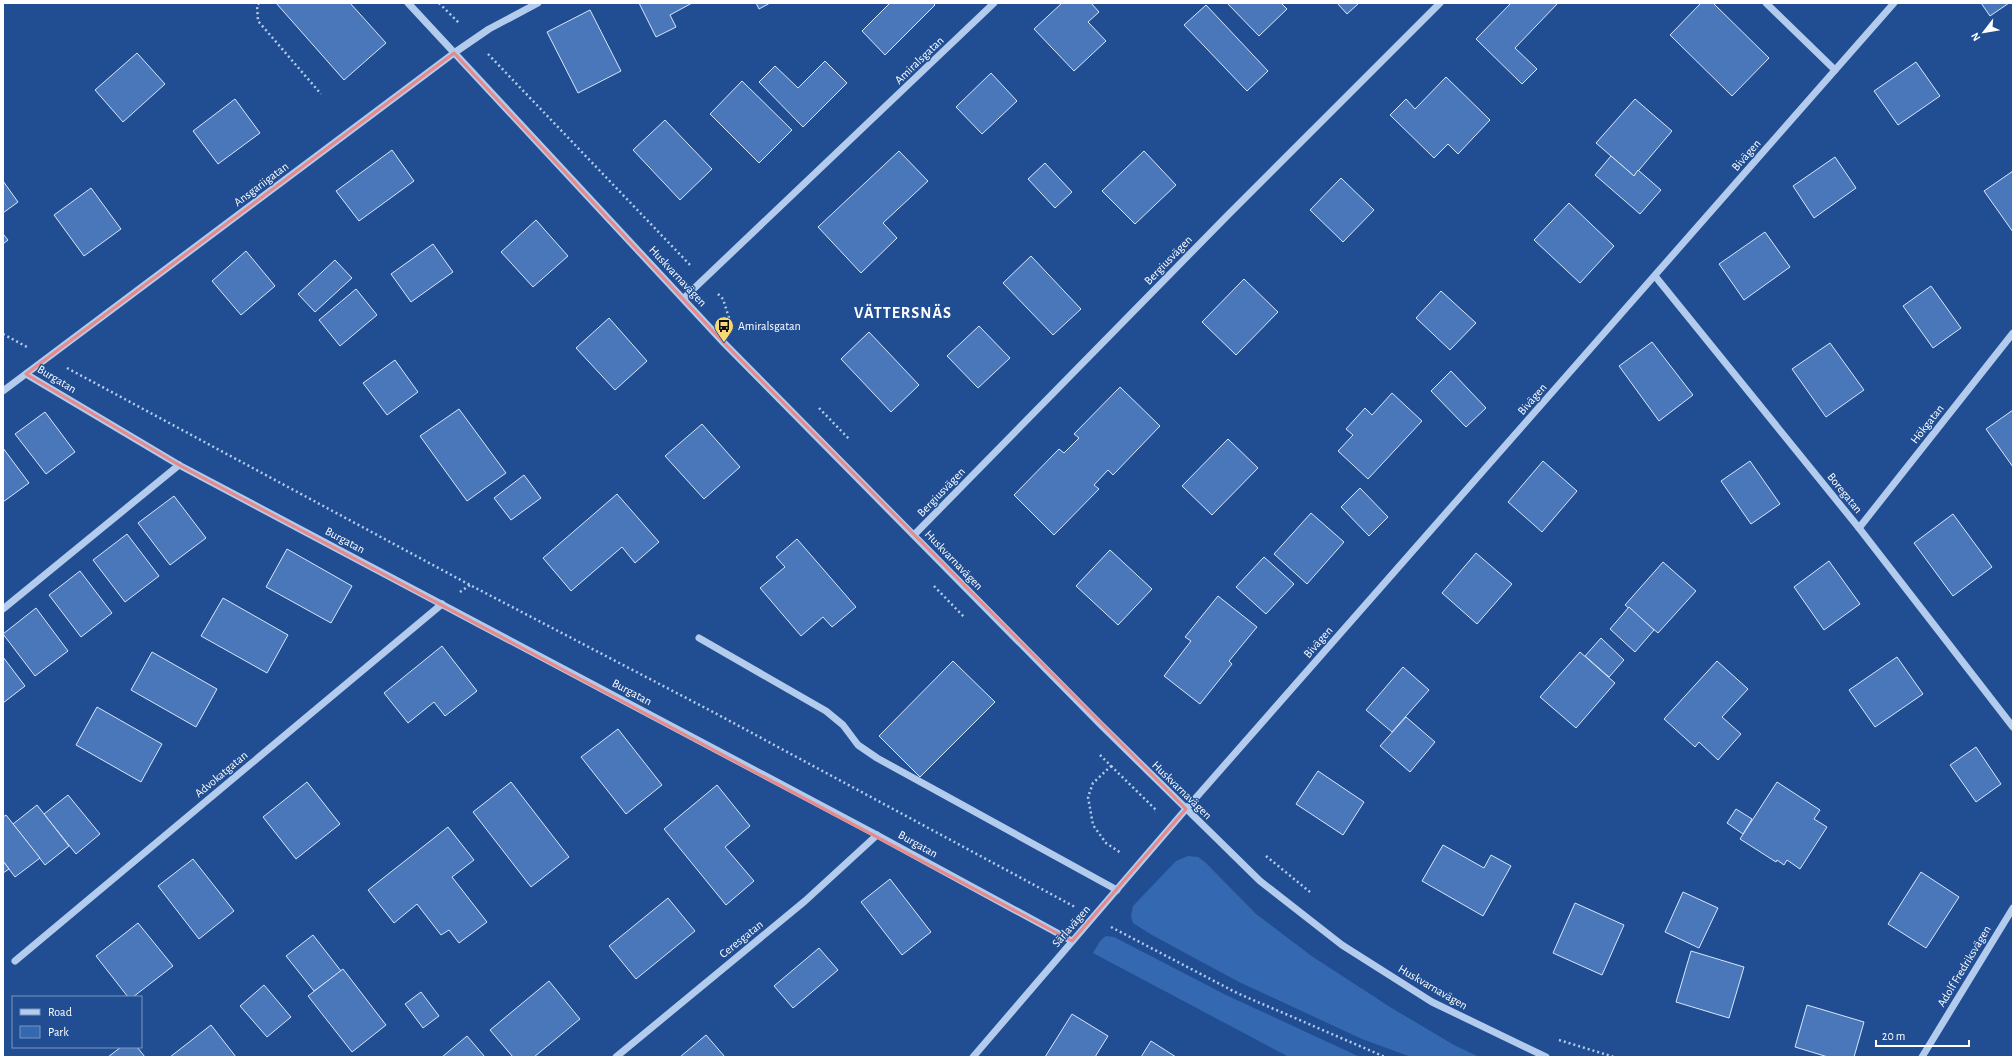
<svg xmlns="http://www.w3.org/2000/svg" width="2016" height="1060" viewBox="0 0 2016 1060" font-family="'Alegreya Sans',sans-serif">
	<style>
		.green { fill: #3468b0 }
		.building { fill: #4977b9; stroke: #d9e6fa }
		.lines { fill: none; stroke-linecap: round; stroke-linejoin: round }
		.path { stroke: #b3cbed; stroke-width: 2.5; stroke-dasharray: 2 3; stroke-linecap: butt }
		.minor { stroke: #b3cbed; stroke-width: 7 }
		.marked { fill: none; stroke: #e88989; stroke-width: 3; stroke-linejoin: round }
		.labels { text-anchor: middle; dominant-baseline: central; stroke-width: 3; stroke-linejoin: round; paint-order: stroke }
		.street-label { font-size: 12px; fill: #fff; stroke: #214e93 }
		.poi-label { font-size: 12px; fill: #fff; stroke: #214e93; text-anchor: start }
		.district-label { font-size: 16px; font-weight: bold; letter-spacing: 1px; fill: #fff; stroke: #214e93 }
	</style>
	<rect width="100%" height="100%" fill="#214e93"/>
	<g class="green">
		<polygon points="1188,856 1198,857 1206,863 1256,914 1313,957 1390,1007 1454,1045 1479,1057 1411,1057 1362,1039 1239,982 1152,935 1133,923 1131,916 1133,906 1176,861"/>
		<polygon points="1106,936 1114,937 1226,995 1360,1057 1289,1057 1093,953 1100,941"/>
	</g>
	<g class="building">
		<polygon points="276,3 350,3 386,43 344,80"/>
		<polygon points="639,3 692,3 670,15 676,27 656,37"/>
		<polygon points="756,3 770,3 759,9"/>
		<polygon points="890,3 933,3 935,5 885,55 862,31"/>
		<polygon points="1062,3 1091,3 1099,12 1088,22 1106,41 1074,71 1034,29"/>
		<polygon points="1227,3 1281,3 1287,9 1259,36"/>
		<polygon points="1337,3 1359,3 1347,14"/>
		<polygon points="1511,3 1558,3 1515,48 1537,69 1522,84 1476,39"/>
		<polygon points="1701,3 1713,3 1769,58 1732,96 1670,35"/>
		<polygon points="1981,3 2009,3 1990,16"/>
		<polygon points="1206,5 1268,71 1247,91 1184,25"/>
		<polygon points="590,10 621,71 578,93 547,32"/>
		<polygon points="137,53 165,84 123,122 95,90"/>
		<polygon points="825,61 847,83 803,127 759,82 775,66 798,88"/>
		<polygon points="1916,62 1940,96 1898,125 1874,91"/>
		<polygon points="991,73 1017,101 982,134 956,107"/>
		<polygon points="1446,77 1490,120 1458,154 1448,144 1434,158 1390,115 1406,99 1415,109"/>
		<polygon points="742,81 792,130 759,163 710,114"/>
		<polygon points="235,99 260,133 218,164 193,131"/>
		<polygon points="1635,99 1672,131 1634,176 1596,143"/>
		<polygon points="665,120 712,169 680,200 633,150"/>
		<polygon points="392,150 414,181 359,221 336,191"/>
		<polygon points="899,151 928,181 883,223 897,238 861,273 818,227"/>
		<polygon points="1144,151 1176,185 1135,224 1102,191"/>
		<polygon points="1611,156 1634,176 1638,170 1661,190 1640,214 1595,175"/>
		<polygon points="1835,157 1856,188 1814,218 1793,186"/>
		<polygon points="1045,163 1072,192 1055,208 1028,179"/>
		<polygon points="2013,171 2013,232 1984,191"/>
		<polygon points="1341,178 1374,210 1343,242 1310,210"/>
		<polygon points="3,181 18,202 3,213"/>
		<polygon points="91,188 121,229 84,256 54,215"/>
		<polygon points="1569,203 1614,246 1580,283 1534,240"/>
		<polygon points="536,220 568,256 533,287 501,252"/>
		<polygon points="1765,232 1790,267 1744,300 1719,264"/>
		<polygon points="3,234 8,240 3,244"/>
		<polygon points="433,244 453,272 411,302 391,274"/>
		<polygon points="246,251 275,286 241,315 212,281"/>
		<polygon points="1031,256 1081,309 1053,335 1003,283"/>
		<polygon points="335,260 352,278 315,312 298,294"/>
		<polygon points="1244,279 1278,312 1236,355 1202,322"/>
		<polygon points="1931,286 1961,328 1933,348 1903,306"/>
		<polygon points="356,289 377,315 340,346 319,320"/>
		<polygon points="1441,291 1476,323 1450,350 1416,318"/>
		<polygon points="609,318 647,361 615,390 576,348"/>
		<polygon points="979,326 1010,358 978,388 947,356"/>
		<polygon points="869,332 919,385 891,412 841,359"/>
		<polygon points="1652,342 1693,395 1659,421 1619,366"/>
		<polygon points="1830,343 1864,390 1826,417 1792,369"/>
		<polygon points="395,360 418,392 387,415 363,383"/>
		<polygon points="1451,371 1486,408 1466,427 1431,391"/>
		<polygon points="1120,387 1160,426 1113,475 1108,470 1094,485 1099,489 1054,535 1014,495 1059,449 1064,453 1079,438 1074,434"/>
		<polygon points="1392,393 1422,421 1368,479 1338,451 1353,435 1346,429 1365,408 1372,415"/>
		<polygon points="459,409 506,473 467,501 420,436"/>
		<polygon points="2013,410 2013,467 1986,429"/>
		<polygon points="45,412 75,452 46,474 15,434"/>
		<polygon points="702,424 740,467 704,499 665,456"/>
		<polygon points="1228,439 1258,468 1212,515 1182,486"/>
		<polygon points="3,448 29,483 3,502"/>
		<polygon points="1543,461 1577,491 1542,532 1508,502"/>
		<polygon points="1750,461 1780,504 1751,524 1721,481"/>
		<polygon points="524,475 541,498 511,520 494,498"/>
		<polygon points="1360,488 1388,517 1369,536 1341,507"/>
		<polygon points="617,494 659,542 635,563 622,547 571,591 543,558"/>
		<polygon points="174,496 206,538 170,565 138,523"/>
		<polygon points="1311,513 1344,542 1307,584 1274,554"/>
		<polygon points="1953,514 1992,567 1953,596 1914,543"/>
		<polygon points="127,534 159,576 125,602 93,560"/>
		<polygon points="797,539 856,607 832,627 823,617 801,636 760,588 785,567 776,557"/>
		<polygon points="287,549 352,586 331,623 266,587"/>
		<polygon points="1110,550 1152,589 1118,625 1076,586"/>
		<polygon points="1476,553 1512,584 1477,624 1442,593"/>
		<polygon points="1264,557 1294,584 1266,614 1236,587"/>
		<polygon points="1829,561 1860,604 1824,630 1794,587"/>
		<polygon points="1663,562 1696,591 1658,633 1625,605"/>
		<polygon points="80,571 112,613 81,637 49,595"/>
		<polygon points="1218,596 1257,627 1229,661 1232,664 1200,704 1164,676 1191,641 1185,637"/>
		<polygon points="223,598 288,635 267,673 201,636"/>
		<polygon points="1629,607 1654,630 1635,652 1610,629"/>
		<polygon points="36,608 68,651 35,676 3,634"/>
		<polygon points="1601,638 1624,660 1609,677 1585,656"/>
		<polygon points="442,646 477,691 445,716 434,702 408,723 384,693"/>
		<polygon points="152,652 217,689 196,727 131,690"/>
		<polygon points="1580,652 1615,683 1576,728 1540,697"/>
		<polygon points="3,657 25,686 3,703"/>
		<polygon points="1897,657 1923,694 1875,727 1849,690"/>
		<polygon points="953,661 995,702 920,777 879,736"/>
		<polygon points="1717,661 1748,689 1722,717 1741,734 1718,760 1699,742 1695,747 1664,719"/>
		<polygon points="1403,667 1429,690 1392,732 1366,710"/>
		<polygon points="97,707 162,744 141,782 76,745"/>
		<polygon points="1406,717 1435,742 1410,772 1380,746"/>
		<polygon points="618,729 662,785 626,814 581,757"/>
		<polygon points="1976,747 2001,784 1976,802 1950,765"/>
		<polygon points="1318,771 1364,802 1343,835 1296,804"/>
		<polygon points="307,782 340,824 296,859 263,817"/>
		<polygon points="511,782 569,857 531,887 473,812"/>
		<polygon points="1777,782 1820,810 1814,819 1827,827 1800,869 1787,860 1784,865 1777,860 1776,862 1740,839"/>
		<polygon points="717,785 750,826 725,847 754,881 726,905 664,829"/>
		<polygon points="68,795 100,834 76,854 44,814"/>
		<polygon points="37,805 69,846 45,865 13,824"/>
		<polygon points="1736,809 1752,819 1743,834 1727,823"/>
		<polygon points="6,815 40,858 15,877 3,861 3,817"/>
		<polygon points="448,827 474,860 452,877 487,922 459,943 449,930 441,935 417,904 394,923 368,890"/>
		<polygon points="1443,845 1484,868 1491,855 1511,866 1483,916 1422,881"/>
		<polygon points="193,859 234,911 199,939 158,886"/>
		<polygon points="3,861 9,869 3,873"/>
		<polygon points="1921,872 1959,897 1926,948 1888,924"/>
		<polygon points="890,879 931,932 902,955 861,902"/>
		<polygon points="1683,892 1718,908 1699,948 1665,932"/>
		<polygon points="668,898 695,931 636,979 609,946"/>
		<polygon points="1575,903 1624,925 1602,975 1553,953"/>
		<polygon points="138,923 173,966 133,997 128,997 96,956"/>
		<polygon points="313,935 341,971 314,991 286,956"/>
		<polygon points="819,948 838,970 793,1008 774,986"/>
		<polygon points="1691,951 1744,967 1729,1018 1676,1002"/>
		<polygon points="343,969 386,1025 352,1052 308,996"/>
		<polygon points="549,981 580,1019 534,1057 513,1057 490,1030"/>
		<polygon points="264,985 291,1017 267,1037 240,1006"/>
		<polygon points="421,992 439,1016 423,1028 405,1004"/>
		<polygon points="1807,1005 1864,1022 1854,1057 1828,1057 1795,1047"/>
		<polygon points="1072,1014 1108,1036 1095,1057 1045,1057"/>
		<polygon points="211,1025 236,1057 170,1057"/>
		<polygon points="706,1035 725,1057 680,1057"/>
		<polygon points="467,1036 485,1057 442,1057"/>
		<polygon points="1151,1041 1176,1057 1141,1057"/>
		<polygon points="121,1047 137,1047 145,1057 108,1057"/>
	</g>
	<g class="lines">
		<g class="path">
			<polyline points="259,3 257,5 258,21 321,94"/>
			<polyline points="439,3 460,24"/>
			<polyline points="488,54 691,266"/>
			<polyline points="718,294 723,299 729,318"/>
			<polyline points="3,334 27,347"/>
			<polyline points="67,368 470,585 713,712 1075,907"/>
			<polyline points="819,408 850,440"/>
			<polyline points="934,586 964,617"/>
			<polyline points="460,592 470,585"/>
			<polyline points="1100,755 1111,766 1093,783 1088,797 1093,825 1106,843 1121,853"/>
			<polyline points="1111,766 1156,810 1155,812"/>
			<polyline points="1266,856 1310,892"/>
			<polyline points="1111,927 1237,993 1385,1057"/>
			<polyline points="1559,1040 1614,1057"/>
		</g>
		<g class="minor">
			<polyline points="408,3 724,343 1101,725 1260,881 1342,945 1432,1002 1546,1057"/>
			<polyline points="1766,3 1835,70"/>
			<polyline points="1655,276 1859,528 2013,727"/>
			<polyline points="684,298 994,3"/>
			<polyline points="26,374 179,465 877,835 1072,941"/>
			<polyline points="3,391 454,53 489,29 538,3"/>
			<polyline points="1859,528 2013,333"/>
			<polyline points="914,535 1226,217 1440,3"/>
			<polyline points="3,609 179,465"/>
			<polyline points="699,638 826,711 843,725 858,745 877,758 1117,890"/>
			<polyline points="15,961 442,604"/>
			<polyline points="616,1057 805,901 877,835"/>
			<polyline points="973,1057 1186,809 1894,3"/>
			<polyline points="1922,1057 2013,908"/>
		</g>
	</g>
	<path class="marked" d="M 454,53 L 724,343 L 1186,809 L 1072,941 L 179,465 L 26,374 Z"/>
	<defs>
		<g id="bus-pin" transform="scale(1)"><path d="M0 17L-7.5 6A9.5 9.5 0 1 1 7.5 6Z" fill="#fad874" stroke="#214e93"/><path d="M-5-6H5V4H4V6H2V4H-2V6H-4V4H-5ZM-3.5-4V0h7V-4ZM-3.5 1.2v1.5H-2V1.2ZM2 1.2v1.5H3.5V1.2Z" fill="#111"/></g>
	</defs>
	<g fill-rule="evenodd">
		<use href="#bus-pin" x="724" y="326"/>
	</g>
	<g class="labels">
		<g class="street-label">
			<text transform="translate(919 60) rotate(-44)">Amiralsgatan</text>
			<text transform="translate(1746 155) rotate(-49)">Bivägen</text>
			<text transform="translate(261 184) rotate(-37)">Ansgariigatan</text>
			<text transform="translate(1168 260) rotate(-46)">Bergiusvägen</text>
			<text transform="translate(678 276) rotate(47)">Huskvarnavägen</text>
			<text transform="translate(57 379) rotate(31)">Burgatan</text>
			<text transform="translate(1532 399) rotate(-49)">Bivägen</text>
			<text transform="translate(1927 424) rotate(-52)">Hökgatan</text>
			<text transform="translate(941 492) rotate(-46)">Bergiusvägen</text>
			<text transform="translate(1845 493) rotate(51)">Boregatan</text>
			<text transform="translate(345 540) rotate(28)">Burgatan</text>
			<text transform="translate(954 560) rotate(46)">Huskvarnavägen</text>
			<text transform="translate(1318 642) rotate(-49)">Bivägen</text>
			<text transform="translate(632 692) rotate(28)">Burgatan</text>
			<text transform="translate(221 774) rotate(-40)">Advokatgatan</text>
			<text transform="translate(1182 790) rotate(44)">Huskvarnavägen</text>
			<text transform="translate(918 844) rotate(29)">Burgatan</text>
			<text transform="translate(1071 926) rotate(-49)">Särlavägen</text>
			<text transform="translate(741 939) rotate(-39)">Ceresgatan</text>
			<text transform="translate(1964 966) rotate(-59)">Adolf Fredriksvägen</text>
			<text transform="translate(1433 987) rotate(30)">Huskvarnavägen</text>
		</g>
		<g class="poi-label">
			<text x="738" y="326">Amiralsgatan</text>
		</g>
		<g class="district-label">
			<text x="903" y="313">VÄTTERSNÄS</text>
		</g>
	</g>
	<rect width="2016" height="1060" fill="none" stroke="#ffffff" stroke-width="8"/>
	<rect x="12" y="996" width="130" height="52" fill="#214e93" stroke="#7a95be"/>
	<rect x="20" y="1009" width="20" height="6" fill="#b3cbed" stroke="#7a95be"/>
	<text x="48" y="1016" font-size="12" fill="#ffffff">Road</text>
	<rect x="20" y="1026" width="20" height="12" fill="#3468b0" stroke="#7a95be"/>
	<text x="48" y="1036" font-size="12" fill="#ffffff">Park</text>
	<g transform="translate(1984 32) rotate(239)" stroke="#214e93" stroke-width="3" paint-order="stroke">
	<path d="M0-3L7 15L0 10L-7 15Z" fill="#ffffff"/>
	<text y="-6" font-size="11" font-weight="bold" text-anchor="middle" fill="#ffffff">N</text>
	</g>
	<path d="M1876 1040v6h93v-6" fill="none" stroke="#ffffff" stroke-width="2"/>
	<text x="1882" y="1040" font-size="12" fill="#ffffff" stroke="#214e93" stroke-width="3" paint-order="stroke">20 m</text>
</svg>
